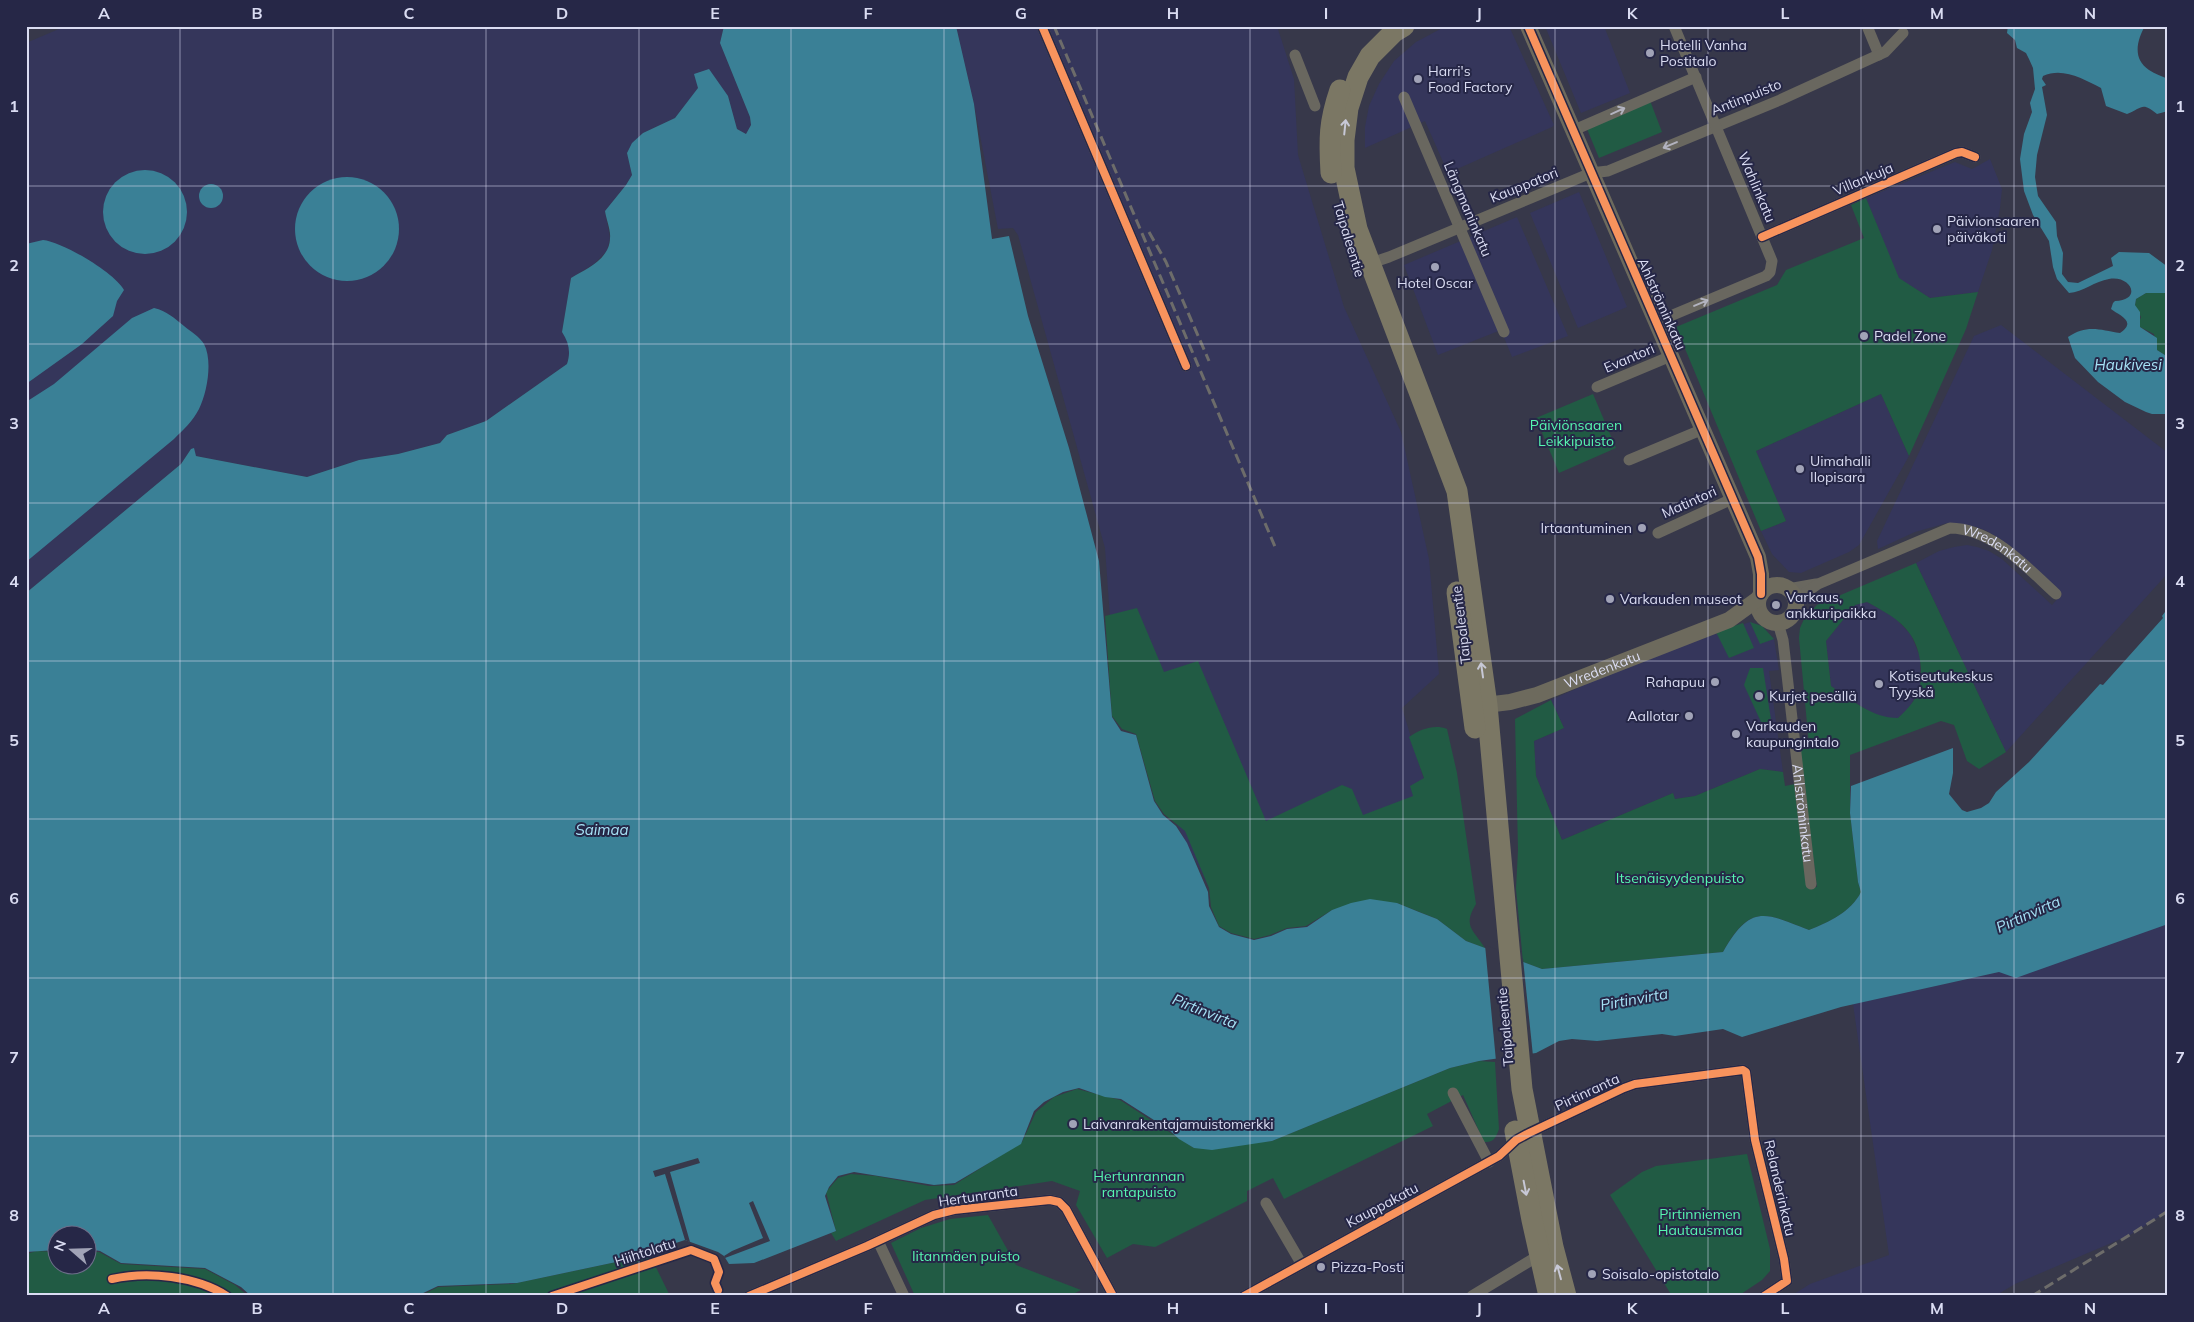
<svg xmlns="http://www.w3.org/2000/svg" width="2194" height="1322" viewBox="0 0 2194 1322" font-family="Mulish,sans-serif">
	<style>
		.built { fill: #35365b }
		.green { fill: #215b44; fill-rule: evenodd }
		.water { fill: #3a8096 }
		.pier { fill: #37384a }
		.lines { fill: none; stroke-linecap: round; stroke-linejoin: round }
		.street { stroke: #69675f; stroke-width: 11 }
		.secondary { stroke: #6d6a5d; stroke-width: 16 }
		.highway { stroke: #7b7764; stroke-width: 21 }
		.rail { stroke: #6d6c6a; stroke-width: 3; stroke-dasharray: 10 5; stroke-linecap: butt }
		.cycleway-casing { stroke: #262747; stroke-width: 11 }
		.cycleway { stroke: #f8935d; stroke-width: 8 }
		.oneway { stroke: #b2b3bf }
		.oneway2 { stroke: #c7c8d6 }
		.grid { fill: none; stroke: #dadcf2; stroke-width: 1; stroke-opacity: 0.55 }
		.poi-dot { fill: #a1a3b7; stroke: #262747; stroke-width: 2 }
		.labels { text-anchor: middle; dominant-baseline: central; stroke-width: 4; stroke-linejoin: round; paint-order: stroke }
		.poi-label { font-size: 14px; fill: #dadcf2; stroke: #262747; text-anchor: start }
		.street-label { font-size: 14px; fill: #dadcf2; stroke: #262747 }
		.park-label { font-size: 14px; fill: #57f7b0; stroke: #262747 }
		.water-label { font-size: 15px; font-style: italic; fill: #a6e2f6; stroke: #262747 }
		.neatline { fill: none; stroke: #dadcf2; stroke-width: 2 }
		.grid-label { font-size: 16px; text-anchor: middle; font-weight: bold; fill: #dadcf2 }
	</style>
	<rect width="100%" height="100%" fill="#37384a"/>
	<g class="built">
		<polygon points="66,26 724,26 720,43 750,117 751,125 746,134 737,129 728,96 699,88 675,118 643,133 627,153 632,175 626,185 605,211 610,238 607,251 594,264 571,278 562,332 568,341 570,354 567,364 486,421 447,435 440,443 398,454 359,460 307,477 201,457 196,456 191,449 181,464 26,593 26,43"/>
		<polygon points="956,26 1277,26 1294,79 1298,155 1344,307 1401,432 1429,559 1439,674 1402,708 1424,780 1427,840 1220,909 1151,774 1139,732 1117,715 1105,548 1018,235 1013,228 998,229 974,104"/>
		<polygon points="1446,26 1509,26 1554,125 1552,127 1448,173 1425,121 1365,148 1365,127 1369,106 1379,84 1394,61 1416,42"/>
		<polygon points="1545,26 1604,26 1630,93 1581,113"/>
		<polygon points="1990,159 2002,189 2000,208 1992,250 1978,292 1930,298 1898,278 1866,198 1955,162 1972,169"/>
		<polygon points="1579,192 1627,307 1578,328 1530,213"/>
		<polygon points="1517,217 1568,336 1512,357 1501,330 1438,355 1404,265"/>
		<polygon points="2001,325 2168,453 2168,573 2006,752 1916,563 1939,551 1954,547 1967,545 1977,547 1989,551 2002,559 2052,605 2062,594 2003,541 1987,531 1976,527 1947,523 1933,527 1915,532 1878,549 1877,541 1974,336"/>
		<polygon points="1881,394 1909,456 1859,545 1849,552 1801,573 1789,572 1772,554 1761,531 1786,521 1756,451"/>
		<polygon points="1867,602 1894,617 1911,635 1920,657 1920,688 1909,708 1898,718 1886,718 1870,712 1831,686 1826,641 1855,605"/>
		<polygon points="1750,622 1762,626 1774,639 1779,670 1769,671 1783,772 1760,769 1695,796 1675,799 1673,793 1562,840 1536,776 1534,741 1564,728 1551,700 1638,661"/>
		<polygon points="2168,924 2168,1211 2130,1235 2015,1284 1995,1296 1791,1296 1810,1284 1889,1255 1853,1004 1999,972"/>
	</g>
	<g class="green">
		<polygon points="1649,98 1662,132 1599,158 1585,124"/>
		<polygon points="1866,198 1899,278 1930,298 1978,292 1966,329 1909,456 1881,394 1756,451 1786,521 1761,531 1676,327 1777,285 1786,270 1864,238 1851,205"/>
		<polygon points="2146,293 2168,293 2168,357 2157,350 2154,334 2140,327 2139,322 2141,317 2135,305 2136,299"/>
		<polygon points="1593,394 1616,448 1559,473 1536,418"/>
		<path d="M 1916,563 L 2006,752 L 1979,769 L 1967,761 L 1954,725 L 1941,721 L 1850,755 L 1850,813 L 1858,882 L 1861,892 C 1851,912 1829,922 1809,930 C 1766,913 1750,903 1723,952 L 1542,969 L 1523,962 L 1516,889 L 1518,850 L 1515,719 L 1551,700 L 1564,728 L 1534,741 L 1536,776 L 1562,840 L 1673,793 L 1675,799 L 1695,796 L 1760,769 L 1783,772 L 1785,786 L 1795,784 L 1807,888 L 1817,887 L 1799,746 L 1809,745 L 1799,638 L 1800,628 L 1804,619 L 1817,605 ZM 1867,602 C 1883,611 1900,619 1910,634 C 1920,647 1923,671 1920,686 C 1918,698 1907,710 1898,718 C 1872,718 1852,700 1831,686 L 1826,641 L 1855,605 Z"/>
		<path d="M 1137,608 L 1164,672 L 1198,661 L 1266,821 L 1342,785 L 1352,789 L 1363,815 L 1413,796 L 1410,786 L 1424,778 L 1409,737 C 1420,729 1435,724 1447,729 L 1457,773 L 1476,904 C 1463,926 1472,928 1485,948 L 1466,941 L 1437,919 L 1397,903 L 1332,910 L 1306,926 L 1287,928 L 1270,935 L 1254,939 L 1231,933 L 1219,926 L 1211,907 L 1209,888 L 1185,831 L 1164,814 L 1155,801 L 1136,734 L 1122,729 L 1112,716 L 1105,616 Z"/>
		<polygon points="1750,622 1762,626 1774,639 1760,644"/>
		<polygon points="1743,623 1754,648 1729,658 1716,632"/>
		<polygon points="1750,668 1763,668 1772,726 1763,725 1761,722 1744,685"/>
		<path d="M 1479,1061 L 1495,1062 L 1499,1129 C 1496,1137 1494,1143 1484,1142 L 1463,1095 L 1427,1114 L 1433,1126 L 1284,1199 L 1273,1178 L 1247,1191 L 1247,1201 L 1155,1247 L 1133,1244 L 1107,1258 L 1076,1205 L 1080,1191 L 1052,1181 L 925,1200 L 836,1241 L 831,1233 L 836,1231 L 826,1192 L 838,1178 L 851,1174 L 876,1176 L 929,1186 L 954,1185 L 1022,1142 L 1036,1112 L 1054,1097 L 1077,1089 L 1120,1100 L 1194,1148 L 1272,1141 L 1450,1068 Z"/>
		<polygon points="1747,1154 1770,1249 1770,1271 1762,1280 1738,1296 1672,1296 1610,1195 1642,1172 1656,1166"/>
		<polygon points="988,1215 1016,1265 1081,1290 1069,1296 915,1296 891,1243 921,1228 950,1219"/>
		<polygon points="37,1251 57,1252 58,1264 88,1264 88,1252 99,1252 121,1264 205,1269 235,1285 248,1296 26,1296 26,1254"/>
		<polygon points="650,1255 670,1296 420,1296 438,1287 512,1284"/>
	</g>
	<g class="water">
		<path d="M 724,26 L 956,26 L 974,104 L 992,239 L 1009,236 L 1028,316 L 1069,448 L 1099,561 L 1112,717 L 1121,731 L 1136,735 L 1154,801 L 1163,815 L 1176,826 L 1187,843 L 1208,892 L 1209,906 L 1219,927 L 1231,934 L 1254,940 L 1271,936 L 1287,929 L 1307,927 L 1332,910 L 1351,903 L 1370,899 L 1397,903 L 1419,912 L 1437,919 L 1466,941 L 1542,969 L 1723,952 C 1751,903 1765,913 1809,930 C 1829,922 1851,912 1861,892 L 1858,882 L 1850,813 L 1851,786 L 1953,748 L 1953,773 L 1949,794 L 1962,810 L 1967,812 L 1981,808 L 1989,803 L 1996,792 L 2029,762 L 2100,684 L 2103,685 L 2163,618 L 2162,616 L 2168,608 L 2168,924 L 2016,978 L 1999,972 L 1841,1007 L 1742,1037 L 1723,1029 L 1675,1036 L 1662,1034 L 1597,1041 L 1572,1039 L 1559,1041 L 1536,1053 L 1479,1061 L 1450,1068 L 1272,1141 L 1212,1150 L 1194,1148 L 1179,1139 L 1168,1129 L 1121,1099 L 1105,1097 L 1079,1088 L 1063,1092 L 1044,1102 L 1034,1111 L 1021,1144 L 955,1183 L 934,1185 L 854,1172 L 838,1176 L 829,1187 L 825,1196 L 836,1231 L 754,1263 L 729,1264 L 724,1256 L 718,1252 L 685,1240 L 621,1261 L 517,1283 L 438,1286 L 417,1296 L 251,1296 L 241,1287 L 205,1268 L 121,1263 L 100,1251 L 88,1249 L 88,1234 L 58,1234 L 57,1250 L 26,1252 L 26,593 L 181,464 L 191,449 L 194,448 L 196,456 L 201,457 L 307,477 L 359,460 L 398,454 L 440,443 L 447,435 L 486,421 L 567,364 C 571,352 569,343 562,332 L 571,278 C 586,269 610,259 610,238 C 611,230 606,219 605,211 L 626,185 L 632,175 L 627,153 L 632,143 L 643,133 L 675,118 L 698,88 L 694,74 L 709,69 L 728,96 L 737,129 L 746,134 L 751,125 L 750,117 L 720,43 Z"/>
		<path d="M 2008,26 L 2145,26 C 2137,40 2132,59 2149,70 C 2155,74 2162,76 2168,79 L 2168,111 L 2157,114 C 2142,101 2142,108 2127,114 L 2106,106 L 2101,88 C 2083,79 2063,67 2043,76 L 2042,79 L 2046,85 L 2042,87 L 2047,115 L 2037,155 L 2035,177 L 2038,196 L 2056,222 L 2057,236 L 2063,253 L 2062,274 L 2068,282 L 2078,283 L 2113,266 L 2111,258 L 2119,252 L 2149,253 L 2168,267 L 2168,293 L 2146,293 L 2136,299 L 2135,305 L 2140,312 L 2140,327 L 2157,338 L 2157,350 L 2168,357 L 2168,414 L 2152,414 L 2146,412 L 2125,402 L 2098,382 L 2075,358 L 2068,337 C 2087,324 2100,330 2120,333 C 2138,321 2118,315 2111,309 L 2113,303 L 2115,301 C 2143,300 2131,275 2109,279 C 2095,281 2083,292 2069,293 L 2057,279 L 2053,267 L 2049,241 L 2033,215 L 2024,191 L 2020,159 L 2024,134 L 2032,112 L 2030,103 L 2035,89 L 2033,68 L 2029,59 L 2026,53 L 2017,48 L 2015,40 L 2007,33 Z"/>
		<circle cx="145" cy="212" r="42"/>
		<circle cx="347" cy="229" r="52"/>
		<circle cx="211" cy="196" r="12"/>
		<path d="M 43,240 C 63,242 115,273 124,290 L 117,301 L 113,316 L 82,344 L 26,384 L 26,244 Z"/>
		<path d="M 154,308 C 167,311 174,318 184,326 C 190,331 200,337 204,344 C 213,361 207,393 199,409 C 193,421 183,430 174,439 L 26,562 L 26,402 L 54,384 L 132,318 Z"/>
	</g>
	<g class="pier">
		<polygon points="1485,945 1523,959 1533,1056 1496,1061"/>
		<polygon points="698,1158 700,1163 670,1172 690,1242 685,1240 665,1174 655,1177 653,1171"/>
		<polygon points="753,1201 770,1241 725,1258 724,1256 732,1251 763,1238 749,1203"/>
	</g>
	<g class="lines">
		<g class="street">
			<polyline points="1042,26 1186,366"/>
			<polyline points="1867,26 1879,55"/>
			<polyline points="1295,55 1315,106"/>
			<polyline points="1404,97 1504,332"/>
			<polyline points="1574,130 1696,77"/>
			<polyline points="1762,237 1956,153 1962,152 1975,157"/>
			<polyline points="1356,268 1389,257 1591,173 1608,171 1780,100 1885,52 1903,33"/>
			<polyline points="1656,322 1766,276 1770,272 1772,261 1674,26"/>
			<polyline points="1597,387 1671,356"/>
			<polyline points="1629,460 1701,430"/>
			<polyline points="1658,533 1732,499"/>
			<polyline points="1788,589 1816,584"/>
			<path id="s1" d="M 1795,600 L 1818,584 L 1950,528 C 1994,529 2026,567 2056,594"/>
			<path id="s2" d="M 1778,623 L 1783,640 L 1811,884"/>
			<polyline points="1453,1093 1489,1162"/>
			<polyline points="1266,1203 1301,1263"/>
			<polyline points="878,1241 904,1296"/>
			<polyline points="749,1296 867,1246 934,1215 954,1210 1050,1200 1059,1202 1066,1209 1113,1296"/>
			<polyline points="1244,1296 1499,1156 1516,1140 1529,1133 1624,1088 1635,1084 1743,1070 1746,1072 1755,1140 1784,1259 1787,1281 1764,1296"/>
			<polyline points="1472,1296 1543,1253"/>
		</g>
		<g class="secondary">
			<polyline points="1528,26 1758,557 1761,574 1761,594"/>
			<circle cx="1777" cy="604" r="19"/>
			<path id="s3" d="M 1477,706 L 1510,702 L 1537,695 L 1729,620 L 1758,599"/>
		</g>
		<g class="highway">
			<polyline points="1404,26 1394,32 1370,56 1358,77 1348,108 1344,140 1344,168 1357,229 1457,491 1487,705 1522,1089 1553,1247 1566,1296"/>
			<path d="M 1331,173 C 1329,139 1329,122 1340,90"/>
			<polyline points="1457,592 1475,728"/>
			<polyline points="1515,1131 1532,1220 1549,1296"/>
		</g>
		<g class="rail">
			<polyline points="1054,26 1276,549"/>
			<polyline points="1149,232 1166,262 1209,361"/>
			<polyline points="2032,1296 2168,1211"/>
		</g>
		<g class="cycleway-casing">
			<g id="cycleway">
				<polyline points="1042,26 1186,366"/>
				<polyline points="1528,26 1758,557 1761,574 1761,594"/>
				<polyline points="1762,237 1956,153 1962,152 1975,157"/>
				<path d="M 112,1279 C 148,1271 196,1276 227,1296"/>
				<polyline points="552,1296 691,1250 714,1259 719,1272 715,1283 718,1290"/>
				<polyline points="749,1296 867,1246 934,1215 954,1210 1050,1200 1059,1202 1066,1209 1113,1296"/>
				<polyline points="1244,1296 1499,1156 1516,1140 1529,1133 1624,1088 1635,1084 1743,1070 1746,1072 1755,1140 1784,1259 1787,1281 1764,1296"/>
			</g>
		</g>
		<use href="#cycleway" class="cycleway"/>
	</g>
	<defs><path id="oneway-shaft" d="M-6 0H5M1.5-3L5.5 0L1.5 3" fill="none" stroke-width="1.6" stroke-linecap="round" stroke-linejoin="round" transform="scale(1.25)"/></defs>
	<g class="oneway">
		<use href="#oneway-shaft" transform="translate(1618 111) rotate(-24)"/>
		<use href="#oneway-shaft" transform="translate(1670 145) rotate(157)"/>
		<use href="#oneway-shaft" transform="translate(1701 303) rotate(-23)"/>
	</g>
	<g class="oneway2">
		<use href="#oneway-shaft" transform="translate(1345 127) rotate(-84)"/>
		<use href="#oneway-shaft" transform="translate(1482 670) rotate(-98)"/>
		<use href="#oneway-shaft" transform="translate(1525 1188) rotate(79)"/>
		<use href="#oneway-shaft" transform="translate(1559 1272) rotate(-105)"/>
	</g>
	<path class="grid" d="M 180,26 L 180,1296M 333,26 L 333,1296M 486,26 L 486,1296M 639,26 L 639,1296M 791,26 L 791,1296M 944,26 L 944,1296M 1097,26 L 1097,1296M 1250,26 L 1250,1296M 1403,26 L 1403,1296M 1555,26 L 1555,1296M 1708,26 L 1708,1296M 1861,26 L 1861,1296M 2014,26 L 2014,1296M 26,186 L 2168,186M 26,344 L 2168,344M 26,503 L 2168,503M 26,661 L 2168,661M 26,819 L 2168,819M 26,978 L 2168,978M 26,1136 L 2168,1136"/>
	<g class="poi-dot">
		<circle cx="1650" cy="53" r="5"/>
		<circle cx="1418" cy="79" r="5"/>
		<circle cx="1937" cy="229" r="5"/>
		<circle cx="1435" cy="267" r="5"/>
		<circle cx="1864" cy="336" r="5"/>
		<circle cx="1800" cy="469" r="5"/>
		<circle cx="1642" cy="528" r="5"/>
		<circle cx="1610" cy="599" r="5"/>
		<circle cx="1776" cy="605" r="5"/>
		<circle cx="1715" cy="682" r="5"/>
		<circle cx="1879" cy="684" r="5"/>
		<circle cx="1759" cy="696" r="5"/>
		<circle cx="1689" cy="716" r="5"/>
		<circle cx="1736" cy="734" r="5"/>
		<circle cx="1073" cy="1124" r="5"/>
		<circle cx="1321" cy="1267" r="5"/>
		<circle cx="1592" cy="1274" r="5"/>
	</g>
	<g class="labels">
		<g class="poi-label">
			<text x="1660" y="45">Hotelli Vanha<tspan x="1660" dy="16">Postitalo</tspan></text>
			<text x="1428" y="71">Harri's<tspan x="1428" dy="16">Food Factory</tspan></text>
			<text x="1947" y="221">Päivionsaaren<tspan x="1947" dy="16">päiväkoti</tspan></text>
			<text x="1435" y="283" text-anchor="middle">Hotel Oscar</text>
			<text x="1874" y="336">Padel Zone</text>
			<text x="1810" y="461">Uimahalli<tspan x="1810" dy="16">Ilopisara</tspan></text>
			<text x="1632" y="528" text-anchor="end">Irtaantuminen</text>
			<text x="1786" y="597">Varkaus,<tspan x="1786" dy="16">ankkuripaikka</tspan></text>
			<text x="1620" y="599">Varkauden museot</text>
			<text x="1889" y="676">Kotiseutukeskus<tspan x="1889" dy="16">Tyyskä</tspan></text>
			<text x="1705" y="682" text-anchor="end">Rahapuu</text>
			<text x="1769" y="696">Kurjet pesällä</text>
			<text x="1679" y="716" text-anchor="end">Aallotar</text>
			<text x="1746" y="726">Varkauden<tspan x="1746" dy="16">kaupungintalo</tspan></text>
			<text x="1083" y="1124">Laivanrakentajamuistomerkki</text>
			<text x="1331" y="1267">Pizza-Posti</text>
			<text x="1602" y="1274">Soisalo-opistotalo</text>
		</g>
		<g class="street-label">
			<text transform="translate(1746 97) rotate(-22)">Antinpuisto</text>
			<text transform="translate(1863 179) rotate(-23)">Villankuja</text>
			<text transform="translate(1524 185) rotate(-22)">Kauppatori</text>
			<text transform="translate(1757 187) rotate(67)">Wahlinkatu</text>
			<text transform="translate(1468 209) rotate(67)">Längmaninkatu</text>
			<text transform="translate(1349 239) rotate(73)">Taipaleentie</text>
			<text transform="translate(1662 304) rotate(66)">Ahlströminkatu</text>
			<text transform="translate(1629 358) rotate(-23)">Evantori</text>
			<text transform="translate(1689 502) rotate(-24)">Matintori</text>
			<text stroke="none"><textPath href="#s1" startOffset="224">Wredenkatu</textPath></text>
			<text transform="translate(1461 625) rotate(-97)">Taipaleentie</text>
			<text stroke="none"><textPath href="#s3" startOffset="131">Wredenkatu</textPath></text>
			<text stroke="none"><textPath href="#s2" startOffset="192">Ahlströminkatu</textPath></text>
			<text transform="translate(1505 1027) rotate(-95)">Taipaleentie</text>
			<text transform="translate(1587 1092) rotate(-25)">Pirtinranta</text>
			<text transform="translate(1780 1188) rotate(77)">Relanderinkatu</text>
			<text transform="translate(978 1196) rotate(-8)">Hertunranta</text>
			<text transform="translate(1382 1205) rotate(-28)">Kauppakatu</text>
			<text transform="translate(645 1252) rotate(-18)">Hiihtolatu</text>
		</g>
		<g class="park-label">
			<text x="1576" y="425">Päiviönsaaren<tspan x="1576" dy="16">Leikkipuisto</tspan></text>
			<text x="1680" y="878">Itsenäisyydenpuisto</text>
			<text x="1139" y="1176">Hertunrannan<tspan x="1139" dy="16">rantapuisto</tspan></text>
			<text x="1700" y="1214">Pirtinniemen<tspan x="1700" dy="16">Hautausmaa</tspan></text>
			<text x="966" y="1256">Iitanmäen puisto</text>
		</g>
		<g class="water-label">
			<text x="2128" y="364">Haukivesi</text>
			<text x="602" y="829">Saimaa</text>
			<text transform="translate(2028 914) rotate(-24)">Pirtinvirta</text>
			<text transform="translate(1634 999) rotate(-10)">Pirtinvirta</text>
			<text transform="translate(1205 1011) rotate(22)">Pirtinvirta</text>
		</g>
	</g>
	<rect width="2194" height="1322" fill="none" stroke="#262747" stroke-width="55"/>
	<g transform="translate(72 1250) rotate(290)"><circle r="24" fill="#262747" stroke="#6e6f8b"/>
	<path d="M0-4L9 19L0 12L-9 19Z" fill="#a1a3b7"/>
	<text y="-8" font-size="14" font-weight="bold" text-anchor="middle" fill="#dadcf2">N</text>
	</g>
	<rect x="28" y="28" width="2138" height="1266" class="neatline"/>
	<g class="grid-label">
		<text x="104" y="19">A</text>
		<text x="257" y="19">B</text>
		<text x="409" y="19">C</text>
		<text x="562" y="19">D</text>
		<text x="715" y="19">E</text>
		<text x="868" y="19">F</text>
		<text x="1021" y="19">G</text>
		<text x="1173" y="19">H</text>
		<text x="1326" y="19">I</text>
		<text x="1479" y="19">J</text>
		<text x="1632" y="19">K</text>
		<text x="1785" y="19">L</text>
		<text x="1937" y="19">M</text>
		<text x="2090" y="19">N</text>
		<text x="14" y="112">1</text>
		<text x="2180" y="112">1</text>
		<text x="14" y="271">2</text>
		<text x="2180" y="271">2</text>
		<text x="14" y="429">3</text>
		<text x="2180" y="429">3</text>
		<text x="14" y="587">4</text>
		<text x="2180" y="587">4</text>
		<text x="14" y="746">5</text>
		<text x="2180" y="746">5</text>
		<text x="14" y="904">6</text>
		<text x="2180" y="904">6</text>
		<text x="14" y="1063">7</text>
		<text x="2180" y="1063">7</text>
		<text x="14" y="1221">8</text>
		<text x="2180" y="1221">8</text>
		<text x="104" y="1314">A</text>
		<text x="257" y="1314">B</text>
		<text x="409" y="1314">C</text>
		<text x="562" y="1314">D</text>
		<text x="715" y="1314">E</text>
		<text x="868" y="1314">F</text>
		<text x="1021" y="1314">G</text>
		<text x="1173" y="1314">H</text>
		<text x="1326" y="1314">I</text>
		<text x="1479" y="1314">J</text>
		<text x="1632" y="1314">K</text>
		<text x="1785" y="1314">L</text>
		<text x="1937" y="1314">M</text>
		<text x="2090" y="1314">N</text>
	</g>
</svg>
